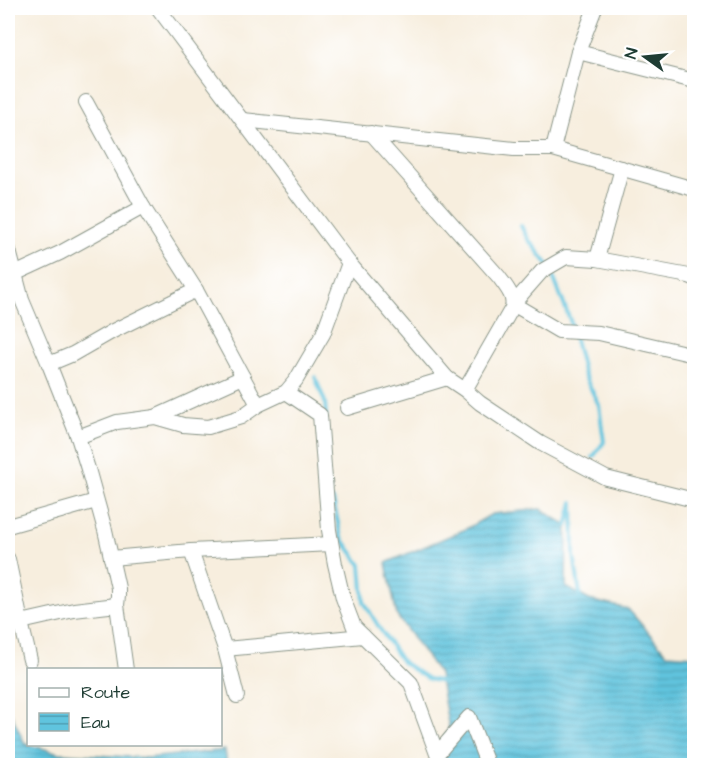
<svg xmlns="http://www.w3.org/2000/svg" width="702" height="773" viewBox="0 0 702 773" font-family="'Architects Daughter',sans-serif">
	<style>
		.water { fill: url(#water-rules); stroke: #408089; stroke-width: 1.5 }
		.lines { fill: none; stroke-linecap: round; stroke-linejoin: round }
		.stream { stroke: #60c4de; stroke-width: 4 }
		.street-casing { stroke: #8b9689; stroke-width: 16 }
		.street { stroke: #fff; stroke-width: 14 }
	</style>
	<defs>
		<pattern id="water-rules" width="6" height="5" patternUnits="userSpaceOnUse" patternTransform="scale(1.5)"><rect width="6" height="5" fill="#60c4de"/><path d="M0 2.5h6" fill="none" stroke="#4fa0b5"/></pattern>
	</defs>
	<rect width="100%" height="100%" fill="#fff"/>
	<filter id="ink" filterUnits="userSpaceOnUse"><feTurbulence type="fractalNoise" baseFrequency=".0167" numOctaves="2"/><feDisplacementMap in="SourceGraphic" scale="12" xChannelSelector="R" yChannelSelector="G"/><feConvolveMatrix kernelMatrix="1 2 1 2 8 2 1 2 1" color-interpolation-filters="sRGB"/></filter>
	<filter id="wash" filterUnits="userSpaceOnUse"><feTurbulence type="fractalNoise" baseFrequency=".008" numOctaves="4" result="noise"/><feDisplacementMap in="SourceGraphic" scale="24" xChannelSelector="R" yChannelSelector="G"/><feGaussianBlur stdDeviation="1.35" result="paint"/><feColorMatrix in="noise" values="0 0 0 0 0 0 0 0 0 0 0 0 0 0 0 0 0 1.4 0 .05"/><feComposite in="paint" operator="in"/></filter>
	<g filter="url(#wash)">
		<rect width="100%" height="100%" fill="#f7eede"/>
		<g class="water">
			<polygon points="541,509 567,526 566,587 589,600 628,609 667,654 694,656 694,765 441,765 437,754 449,728 439,674 397,616 386,563 466,529 492,514"/>
			<polygon points="8,707 25,744 60,753 147,758 225,750 227,765 8,765"/>
		</g>
		<g class="lines">
			<g class="stream">
				<polyline points="521,226 528,239 549,266 570,320 584,375 599,405 604,442 593,457"/>
				<polyline points="315,377 325,402 326,415"/>
				<polyline points="333,500 341,537 361,565 364,602 380,629 402,662 428,679 443,682"/>
				<polyline points="567,526 573,502 574,556 580,594 579,599"/>
			</g>
		</g>
	</g>
	<g filter="url(#ink)">
		<g class="lines">
			<g class="street-casing">
				<g id="street">
					<polyline points="158,8 349,263 447,378 465,390 480,403 540,443 606,478 694,500"/>
					<polyline points="578,52 694,81"/>
					<polyline points="86,102 143,207 196,290 258,405"/>
					<polyline points="243,120 514,149 553,149 694,189"/>
					<path d="M 371,133 L 499,277 C 506,287 515,296 512,308 L 465,390"/>
					<polyline points="553,149 578,52 595,8"/>
					<polyline points="8,247 22,300 49,364 73,354 113,331 196,290"/>
					<polyline points="597,259 622,168"/>
					<polyline points="8,277 60,253 143,207"/>
					<polyline points="694,278 689,276 597,259 566,257 542,271 513,304 559,331 599,333 694,355"/>
					<polyline points="49,364 78,437 88,469 105,530 118,588 118,596 117,605 126,670"/>
					<polyline points="286,392 320,415 329,530 335,564 343,598 354,627 411,683 437,754 469,717 488,766"/>
					<polyline points="347,408 447,378"/>
					<polyline points="155,417 243,377"/>
					<polyline points="78,437 117,422 155,417 183,425 208,427 241,417 258,405 286,392 296,380 323,334 349,263"/>
					<polyline points="8,526 96,501"/>
					<polyline points="191,551 225,649 237,696"/>
					<polyline points="111,558 191,551 331,544"/>
					<polyline points="8,559 21,622 74,610 117,605"/>
					<polyline points="21,622 30,660"/>
					<polyline points="225,649 363,636"/>
				</g>
			</g>
			<use href="#street" class="street"/>
		</g>
	</g>
	<rect width="702" height="773" fill="none" stroke="#fff" stroke-width="30"/>
	<rect x="27" y="668" width="195" height="78" fill="#ffffff" stroke="#a5b1ae" stroke-width="1.5"/>
	<rect x="39" y="688" width="30" height="9" fill="#ffffff" stroke="#a5b1ae" stroke-width="1.5"/>
	<text x="81" y="698" font-size="18" fill="#1f3d34">Route</text>
	<rect x="39" y="713" width="30" height="18" fill="url(#water-rules)" stroke="#a5b1ae" stroke-width="1.5"/>
	<text x="81" y="728" font-size="18" fill="#1f3d34">Eau</text>
	<g transform="translate(645 57) rotate(285)" stroke="#ffffff" stroke-width="4.5" paint-order="stroke">
	<path d="M0-4.5L10 22L0 15L-10 22Z" fill="#1f3d34"/>
	<text y="-9" font-size="16" font-weight="bold" text-anchor="middle" fill="#1f3d34">N</text>
	</g>
</svg>
